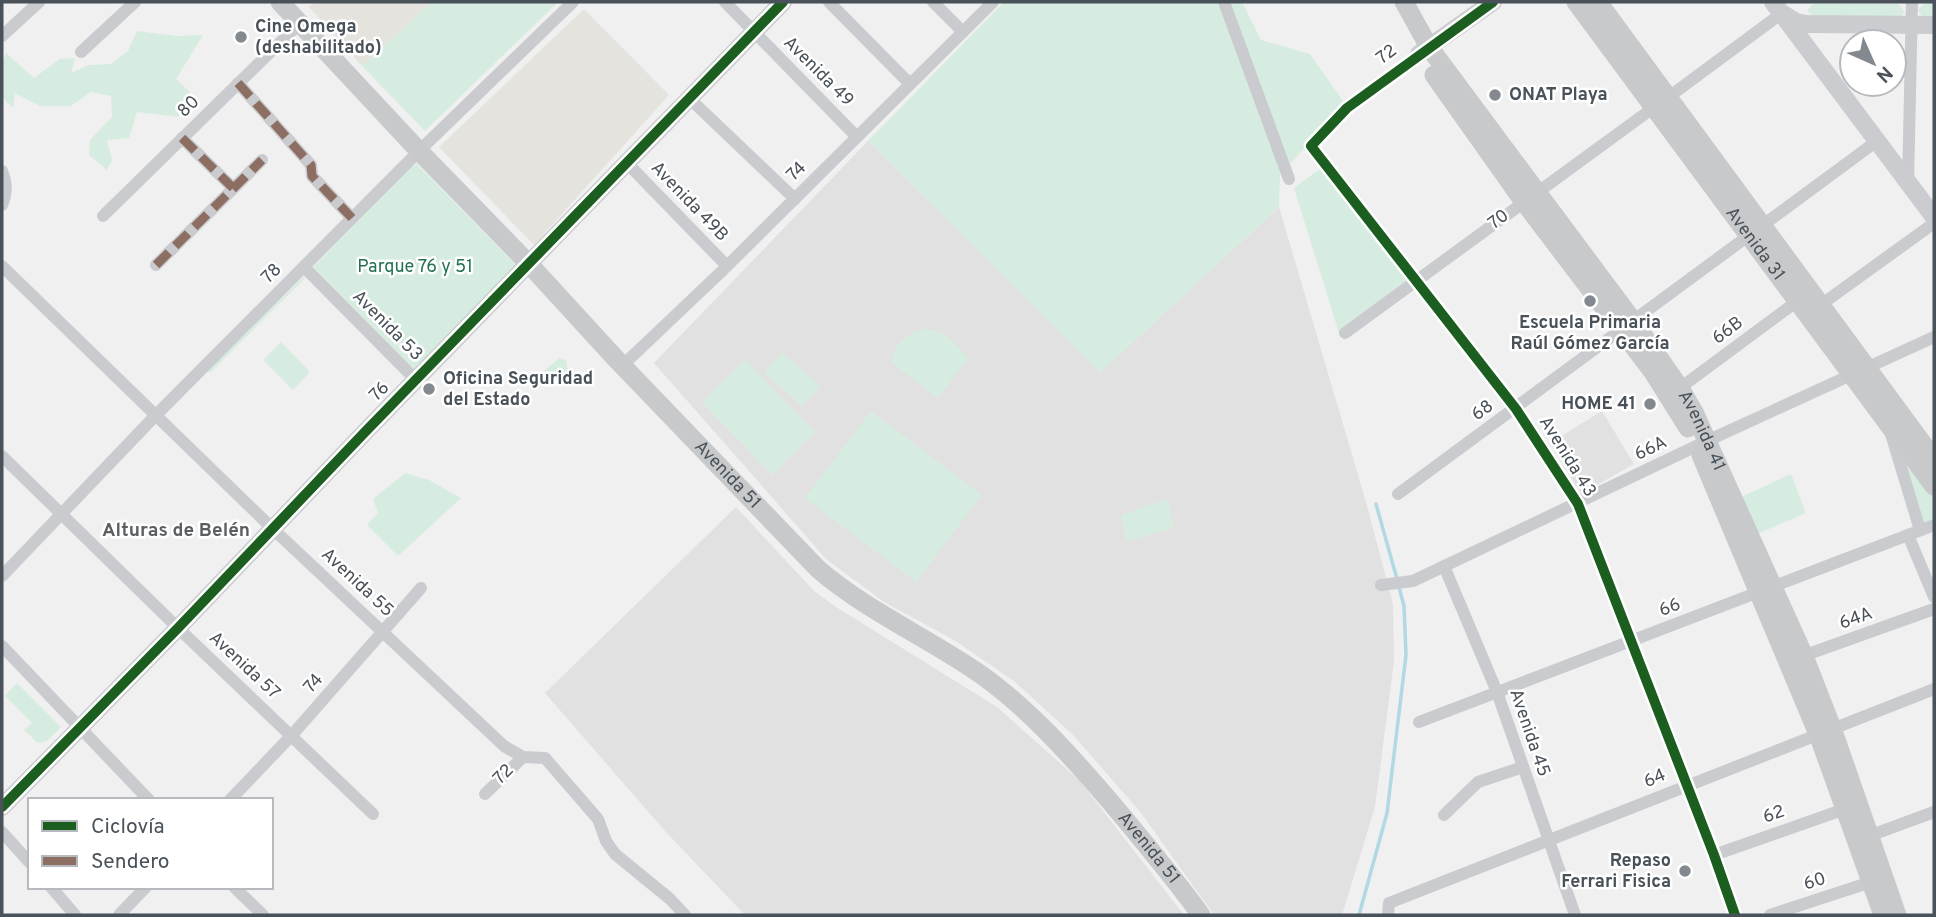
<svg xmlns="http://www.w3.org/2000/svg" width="1936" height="917" viewBox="0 0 1936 917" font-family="Overpass,sans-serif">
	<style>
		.commercial { fill: #e4e3de }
		.education { fill: #e2e1e1 }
		.green { fill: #d7ece0 }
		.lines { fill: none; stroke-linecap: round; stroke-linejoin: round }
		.stream { stroke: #b0d8e5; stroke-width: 3.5 }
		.street { stroke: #cacbce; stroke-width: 12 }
		.secondary { stroke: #cbcccf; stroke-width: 18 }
		.primary { stroke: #c7c9cb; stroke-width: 19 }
		.quiet { stroke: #8d6e63; stroke-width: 9; stroke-dasharray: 18 9; stroke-linecap: butt }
		.cycleway-casing { stroke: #fff; stroke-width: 15 }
		.cycleway { stroke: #1b5e20; stroke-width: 10 }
		.poi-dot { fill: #83898e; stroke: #fff; stroke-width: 2.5 }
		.labels { text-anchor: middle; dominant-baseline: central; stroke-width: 5; stroke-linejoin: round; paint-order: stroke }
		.poi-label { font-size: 18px; font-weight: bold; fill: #495159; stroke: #fff; text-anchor: start }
		.street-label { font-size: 18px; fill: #495159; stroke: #fff }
		.park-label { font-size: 18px; fill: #23724d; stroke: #fff }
		.neighbourhood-label { font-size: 19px; font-weight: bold; fill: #5c5f62; stroke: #fff }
	</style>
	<rect width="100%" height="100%" fill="#f0f0f0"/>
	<g class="commercial">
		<polygon points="314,2 432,2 362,66 309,7"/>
		<polygon points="584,9 669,95 534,245 439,147"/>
	</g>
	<g class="education">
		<polygon points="868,141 1100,372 1279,207 1366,502 1393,604 1394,661 1375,807 1342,915 1214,915 1141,813 1074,736 1014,681 954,640 884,602 826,559 654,363"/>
		<polygon points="1602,411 1634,464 1581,494 1550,443"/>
		<polygon points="736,507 814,591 836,607 997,707 1079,780 1184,915 745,915 665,831 545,693"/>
	</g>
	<g class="green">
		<polygon points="432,2 558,2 425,131 362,66"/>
		<polygon points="1004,2 1242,2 1261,40 1310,54 1345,104 1280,175 1279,207 1100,373 868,141"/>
		<path d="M 1925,3 L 1934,3 L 1934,19 C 1927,19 1921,18 1918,10 Z"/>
		<polygon points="1813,4 1899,4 1904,12 1902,16 1813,17 1807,10"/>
		<polygon points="137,31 177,36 203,35 176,79 190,92 178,117 137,112 129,138 107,140 112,160 107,170 89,155 90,140 112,117 111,96 91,92 71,106 40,106 15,93 13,108 2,97 2,63 6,53 34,78 60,59 75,58 71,73 89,65 111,64 128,51"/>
		<polygon points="417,164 516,265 416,372 313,267 412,166"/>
		<polygon points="1321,168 1411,279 1339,333 1294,188"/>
		<polygon points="303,277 305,278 210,373 208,371"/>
		<path d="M 924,329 C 943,330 956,343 968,358 L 938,398 L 892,363 C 893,344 907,334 924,329 Z"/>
		<polygon points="281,342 310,372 293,390 263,360"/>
		<polygon points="782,352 820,386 802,406 764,373"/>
		<polygon points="559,358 566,360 568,371 556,382 544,371"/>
		<polygon points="745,360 815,432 772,475 702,402"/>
		<polygon points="871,411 982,495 916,582 805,498"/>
		<polygon points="1888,424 1934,487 1934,525 1920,530"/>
		<polygon points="405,473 429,480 461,498 398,556 367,525 378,513 373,499"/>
		<polygon points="1791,474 1806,513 1750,537 1735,500"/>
		<polygon points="1167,499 1174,528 1126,541 1121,515"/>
		<polygon points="17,683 61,727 47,741 38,743 24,730 32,723 5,696"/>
	</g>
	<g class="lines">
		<g class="stream">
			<polyline points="1376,504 1397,579"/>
			<polyline points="1359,915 1387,813 1406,655 1404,606 1399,587"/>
		</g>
		<g class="street">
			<polyline points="725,2 857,137"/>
			<polyline points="829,2 910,84"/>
			<polyline points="933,2 963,32"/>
			<polyline points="1224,2 1289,179"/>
			<polyline points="2,36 39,2"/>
			<polyline points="81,52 135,2"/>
			<polyline points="1419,54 1347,108 1311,146 1516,409 1578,504 1714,855 1735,915"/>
			<polyline points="238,83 311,165 312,176 352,218"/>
			<polyline points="1670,96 1782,13"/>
			<polyline points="689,98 795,199"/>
			<polyline points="182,138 233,188"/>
			<polyline points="626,162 727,266"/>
			<path d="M 2,171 C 7,184 7,193 2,205"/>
			<polyline points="1908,183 1912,2"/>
			<polyline points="103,216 300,23"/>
			<polyline points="156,265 262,160"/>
			<polyline points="2,266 273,529 504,746 523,757 545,758 598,819 606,841 615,854 670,899 685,915"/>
			<polyline points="304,267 416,380"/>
			<polyline points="1822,304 1934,223"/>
			<polyline points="1345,333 1653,108"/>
			<polyline points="623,365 722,271 993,2"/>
			<polyline points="1680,388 1796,302"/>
			<polyline points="1891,434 1920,530"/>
			<polyline points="2,456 178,628 373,814"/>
			<polyline points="1398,494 1877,141"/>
			<polyline points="1908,535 1934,597"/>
			<polyline points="1444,566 1497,692 1575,915"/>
			<polyline points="2,576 156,415 419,151 573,2"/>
			<polyline points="1381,585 1413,581 1709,440 1934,337"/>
			<polyline points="2,646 149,800"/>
			<polyline points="1800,657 1934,609"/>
			<polyline points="1419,722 1934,525"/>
			<polyline points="485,794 523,757"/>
			<polyline points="230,800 292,735 421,588"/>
			<polyline points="1444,815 1478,782 1523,767"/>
			<polyline points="2,832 30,863"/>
			<polyline points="1869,836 1934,812"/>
			<polyline points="1714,855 1845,809"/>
			<polyline points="51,887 75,915"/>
			<polyline points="234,887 263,915"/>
			<polyline points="119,915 146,887"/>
			<polyline points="1388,915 1389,903 1934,689"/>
			<polyline points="1770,915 1871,882"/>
		</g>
		<g class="secondary">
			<polyline points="1773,2 1934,217"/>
			<polyline points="1785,15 1796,22 1807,24 1934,25"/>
			<polyline points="1419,54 1493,2"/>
			<polyline points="2,807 178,628 365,432 783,2"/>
		</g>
		<g class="primary">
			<path id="s1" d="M 280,2 L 419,151 L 529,264 L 617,360 L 818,569 C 868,612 929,638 983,676 C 1030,710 1070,755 1108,799 C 1140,837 1172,875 1201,915"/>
			<path id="s2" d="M 1404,2 L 1429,47 L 1633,321 L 1680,388 L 1694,412 L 1804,656 L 1832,728 L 1897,915"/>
			<path id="s3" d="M 1576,2 L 1934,486"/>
			<polyline points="1598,2 1934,459"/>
			<polyline points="1434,75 1524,202 1653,372 1688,428"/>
			<polyline points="1701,455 1818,734 1883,915"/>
		</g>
		<g class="quiet">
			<polyline points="238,83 311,165 312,176 352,218"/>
			<polyline points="182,138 233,188"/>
			<polyline points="156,265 262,160"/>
		</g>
		<g class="cycleway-casing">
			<g id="cycleway">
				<polyline points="1493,2 1347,108 1311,146 1516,409 1578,504 1714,855 1735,915"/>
				<polyline points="2,807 178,628 365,432 783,2"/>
			</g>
		</g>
		<use href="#cycleway" class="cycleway"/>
	</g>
	<g class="poi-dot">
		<circle cx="241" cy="37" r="7"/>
		<circle cx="1495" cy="95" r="7"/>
		<circle cx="1590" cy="301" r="7"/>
		<circle cx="429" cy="389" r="7"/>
		<circle cx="1650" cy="404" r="7"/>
		<circle cx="1685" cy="871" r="7"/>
	</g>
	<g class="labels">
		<g class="poi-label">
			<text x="255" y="27">Cine Omega<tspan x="255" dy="21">(deshabilitado)</tspan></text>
			<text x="1509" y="95">ONAT Playa</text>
			<text x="1590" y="323" text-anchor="middle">Escuela Primaria<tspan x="1590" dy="21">Raúl Gómez García</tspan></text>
			<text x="443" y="379">Oficina Seguridad<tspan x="443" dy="21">del Estado</tspan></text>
			<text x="1636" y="404" text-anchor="end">HOME 41</text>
			<text x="1671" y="861" text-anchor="end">Repaso<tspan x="1671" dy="21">Ferrari Fisica</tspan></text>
		</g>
		<g class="street-label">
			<text transform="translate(1387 55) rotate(-37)">72</text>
			<text transform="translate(818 72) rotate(45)">Avenida 49</text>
			<text transform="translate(189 107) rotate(-45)">80</text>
			<text transform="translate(797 172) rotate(-45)">74</text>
			<text transform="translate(689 202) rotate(46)">Avenida 49B</text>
			<text transform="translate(1499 220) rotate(-36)">70</text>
			<text stroke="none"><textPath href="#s3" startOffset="301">Avenida 31</textPath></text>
			<text transform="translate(272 274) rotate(-45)">78</text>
			<text transform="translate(387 326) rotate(45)">Avenida 53</text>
			<text transform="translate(1728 331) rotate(-37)">66B</text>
			<text transform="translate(380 392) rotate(-46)">76</text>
			<text transform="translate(1483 411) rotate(-36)">68</text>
			<text stroke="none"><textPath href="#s2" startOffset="523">Avenida 41</textPath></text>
			<text transform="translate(1651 449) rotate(-26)">66A</text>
			<text transform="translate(1567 457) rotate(58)">Avenida 43</text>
			<text stroke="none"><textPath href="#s1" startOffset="651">Avenida 51</textPath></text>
			<text transform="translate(357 583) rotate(43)">Avenida 55</text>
			<text transform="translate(1670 608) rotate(-22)">66</text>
			<text transform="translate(1856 619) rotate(-20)">64A</text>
			<text transform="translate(244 666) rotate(43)">Avenida 57</text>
			<text transform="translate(314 684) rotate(-49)">74</text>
			<text transform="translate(1529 733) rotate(71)">Avenida 45</text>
			<text transform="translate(504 775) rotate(-45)">72</text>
			<text transform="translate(1655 779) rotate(-23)">64</text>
			<text transform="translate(1774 815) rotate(-19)">62</text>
			<text stroke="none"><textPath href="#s1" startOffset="1218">Avenida 51</textPath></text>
			<text transform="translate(1815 882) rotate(-18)">60</text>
		</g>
		<g class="park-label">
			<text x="415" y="267">Parque 76 y 51</text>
		</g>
		<g class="neighbourhood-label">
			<text x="176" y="531">Alturas de Belén</text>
		</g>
	</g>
	<rect width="1936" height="917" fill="none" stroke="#495159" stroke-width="7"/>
	<rect x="28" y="798" width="245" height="91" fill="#ffffff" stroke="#b6b9bd" stroke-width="2"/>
	<rect x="42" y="821" width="35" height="10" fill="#1b5e20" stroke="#b6b9bd" stroke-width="2"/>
	<text x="91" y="833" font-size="21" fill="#495159">Ciclovía</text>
	<rect x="42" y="856" width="35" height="10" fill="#8d6e63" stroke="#b6b9bd" stroke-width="2"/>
	<text x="91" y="868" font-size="21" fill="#495159">Sendero</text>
	<g transform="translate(1873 63) rotate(135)"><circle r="33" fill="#ffffff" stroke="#b6b9bd" stroke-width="2"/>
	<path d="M0-5L12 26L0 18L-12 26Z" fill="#83898e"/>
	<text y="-10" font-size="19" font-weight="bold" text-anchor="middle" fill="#495159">N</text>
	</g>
</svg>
